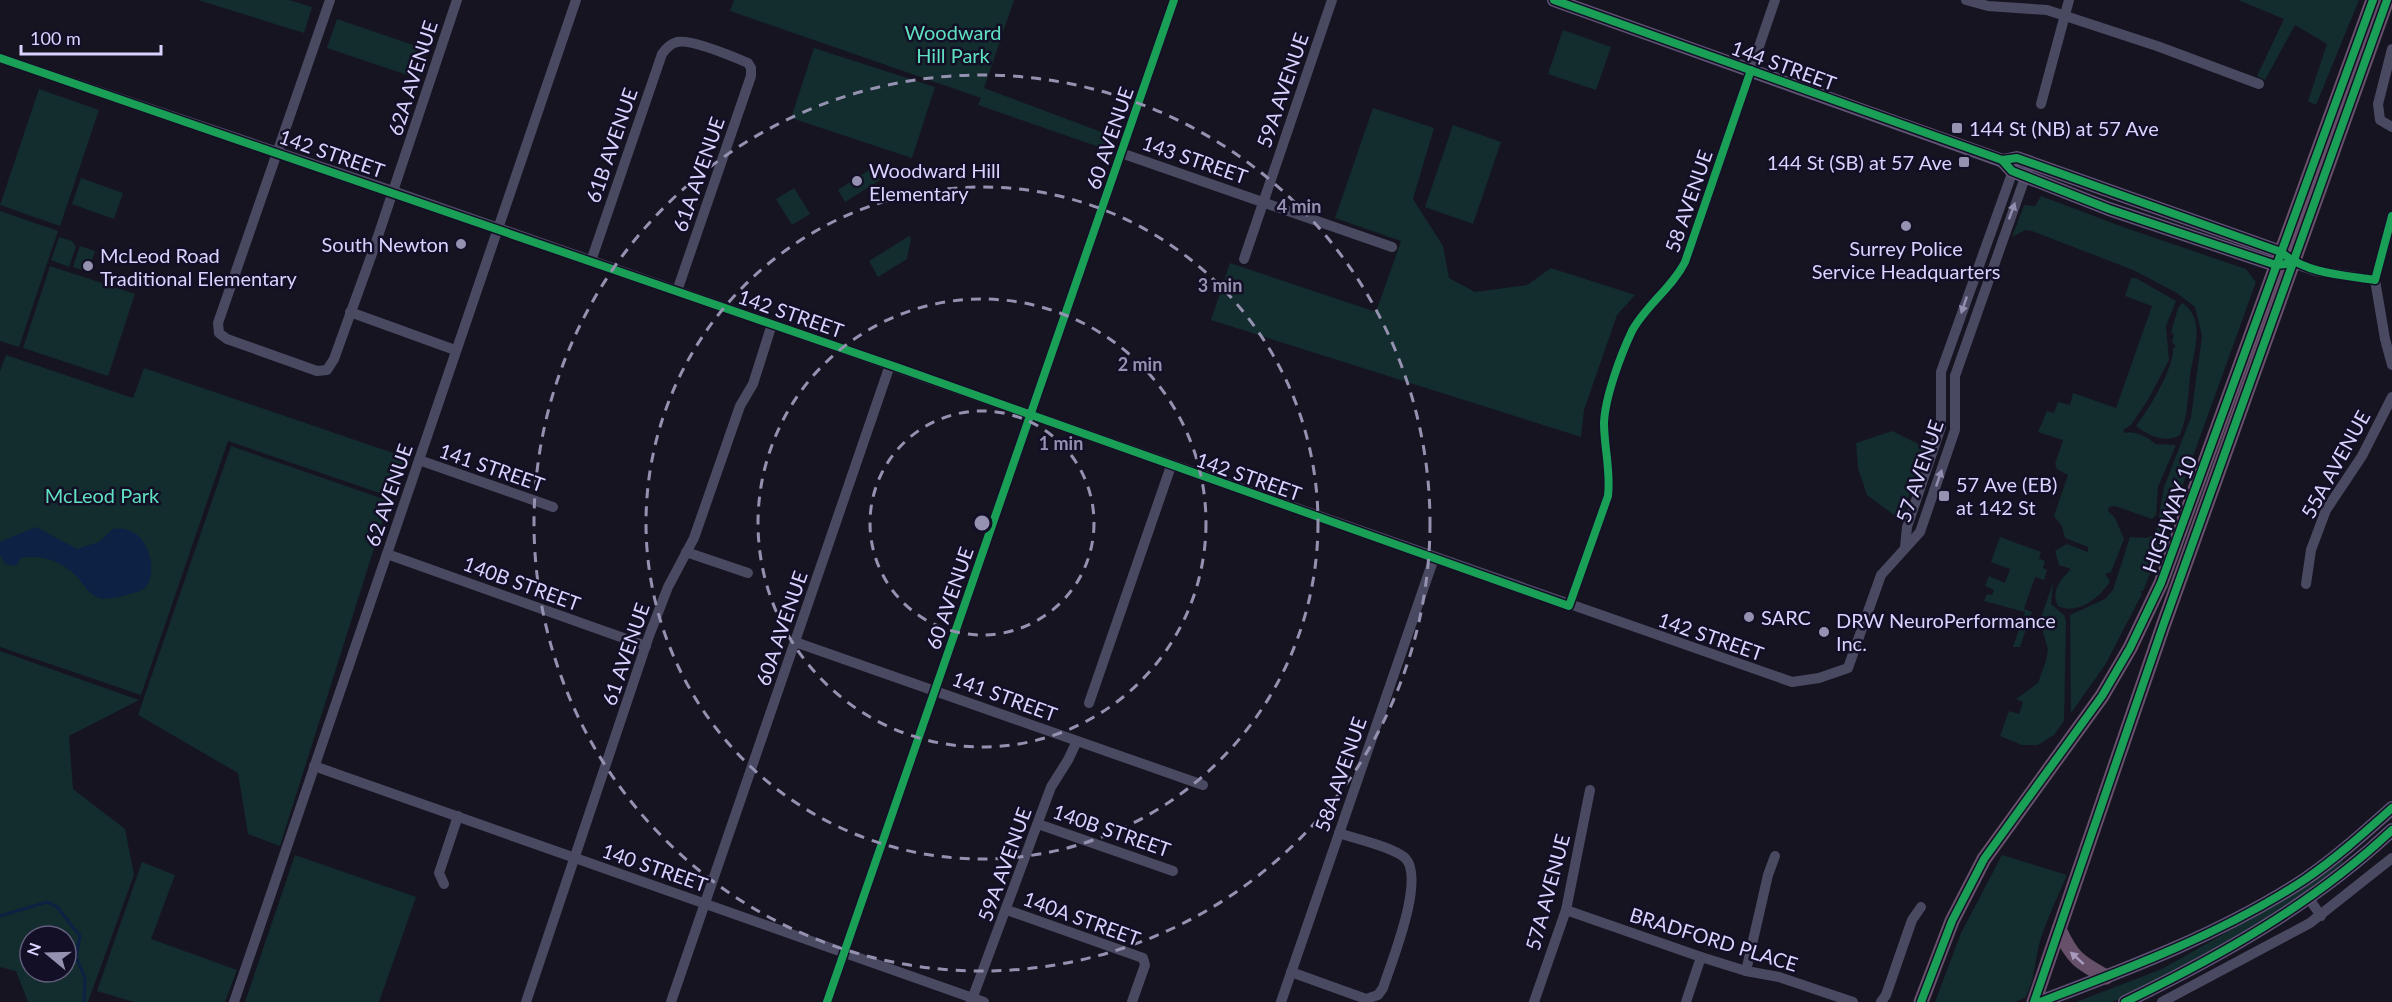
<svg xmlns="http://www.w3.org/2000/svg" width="2392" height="1002" viewBox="0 0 2392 1002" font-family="Lato,sans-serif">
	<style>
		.green { fill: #132c2d; fill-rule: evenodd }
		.water { fill: #0d2144 }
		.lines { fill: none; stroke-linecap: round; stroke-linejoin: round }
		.stream { stroke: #0d2144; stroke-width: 3 }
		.minor { stroke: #4a4962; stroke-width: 10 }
		.major { stroke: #5e5373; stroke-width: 14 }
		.highway { stroke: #67516a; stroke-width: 15 }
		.cycleway-casing { stroke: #130f26; stroke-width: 11 }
		.cycleway { stroke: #1a9f57; stroke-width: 8 }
		.oneway { fill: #928eb0 }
		.oneway2 { fill: #a699bc }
		.ring { fill: none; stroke: #9591b1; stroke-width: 3; stroke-dasharray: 10 8 }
		.poi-dot { fill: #9591b1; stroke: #130f26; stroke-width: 2 }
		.labels { text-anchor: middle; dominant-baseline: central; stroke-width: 5; stroke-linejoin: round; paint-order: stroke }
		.park-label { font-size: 20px; fill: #5fe0c0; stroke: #130f26 }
		.street-label { font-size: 20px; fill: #d9d4ff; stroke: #130f26 }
		.poi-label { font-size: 20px; fill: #d9d4ff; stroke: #130f26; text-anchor: start }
		.centre { fill: #9591b1; stroke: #130f26; stroke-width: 3 }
		.ring-label { font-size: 18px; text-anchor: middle; font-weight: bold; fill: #9591b1; stroke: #130f26; stroke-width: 5; stroke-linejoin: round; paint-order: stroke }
	</style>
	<rect width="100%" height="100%" fill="#161421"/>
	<g class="green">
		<polygon points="198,0 289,0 312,7 304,33"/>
		<polygon points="734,0 1014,0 984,88 1112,136 1108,150 978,105 981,98 730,11"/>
		<polygon points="2238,0 2359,0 2316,105 2308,101 2327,44 2295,25 2265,80 2257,76 2284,19"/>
		<polygon points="337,19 428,50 419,79 327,48"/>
		<polygon points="1563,30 1611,47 1596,90 1548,74"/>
		<polygon points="814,48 935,87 912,158 791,118"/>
		<polygon points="39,89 99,110 60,226 0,205"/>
		<polygon points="1373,108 1434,128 1413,199 1443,246 1449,278 1475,292 1527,285 1551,268 1635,295 1617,315 1584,410 1581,437 1211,320 1230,263 1376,312 1401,241 1335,218"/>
		<polygon points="1453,125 1501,142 1473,224 1425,207"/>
		<polygon points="872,168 880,180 845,202 838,190"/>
		<polygon points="81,178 123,193 114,219 72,204"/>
		<polygon points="794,188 810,214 792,225 776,199"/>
		<polygon points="2041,196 2123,227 2246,269 2256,282 2157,556 2143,591 2140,591 2142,594 2105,665 2071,713 2070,615 2105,599 2113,590 2130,537 2147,538 2156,534 2164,487 2191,417 2202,336 2195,307 2177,293 2133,270 2032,231 2025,230 2012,237 2024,205 2035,206"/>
		<polygon points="0,211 58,231 19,347 0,341"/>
		<polygon points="909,236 911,239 907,259 878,277 869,261"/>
		<polygon points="59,237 72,241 76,247 69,267 51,260"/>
		<polygon points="80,246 95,251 88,272 73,267"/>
		<polygon points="50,266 135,294 108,376 23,348"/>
		<path d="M 2131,278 L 2136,278 L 2176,301 L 2166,326 L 2169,360 L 2149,398 L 2131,425 L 2123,430 L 2125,433 C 2133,430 2150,438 2155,444 L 2176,445 L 2158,487 L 2156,515 L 2152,519 L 2115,506 L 2109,507 L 2108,511 L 2115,518 L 2124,539 L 2111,572 L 2105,574 L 2110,581 C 2101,597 2077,616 2058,606 C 2050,589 2062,579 2071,569 L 2059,565 L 2055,551 L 2067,544 L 2088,552 L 2088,547 L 2065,538 L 2062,526 L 2054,516 L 2068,475 L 2057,469 L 2055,464 L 2063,440 L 2038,432 L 2047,411 L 2054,413 L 2058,402 L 2070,405 L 2073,393 L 2116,408 L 2152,306 L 2125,296 Z"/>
		<path d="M 2182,303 C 2207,318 2193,354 2190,376 C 2188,397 2188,415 2180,435 C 2166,444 2147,435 2136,426 C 2148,411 2175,366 2173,348 L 2176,347 L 2172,342 L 2174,334 L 2171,333 L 2178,308 Z"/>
		<polygon points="6,355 133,398 144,368 405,457 391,497 228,441 141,695 0,647 0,371"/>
		<polygon points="1892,431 1924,447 1903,514 1894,515 1867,495 1858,468 1856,443"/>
		<polygon points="231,446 389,501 280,846 248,834 238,773 138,715"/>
		<polygon points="2000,537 2041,552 2039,559 2045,561 2043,568 2047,570 2044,580 2035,577 2024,609 2032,612 2020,647 2013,647 2025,612 1984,601 1987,594 1992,595 1994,590 1985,586 1989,576 2005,583 2010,569 1991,562"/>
		<polygon points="2053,583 2051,604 2064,615 2066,621 2064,721 2054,735 2038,745 2022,745 2000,736 2009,711 2019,714 2023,702 2016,699 2038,683 2046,661 2048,650 2040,620"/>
		<path d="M 0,651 L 139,700 L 69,736 L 73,789 L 125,829 L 134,875 L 88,1002 L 28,1002 L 16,971 L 0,967 ZM 30,936 L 66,936 L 66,972 L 30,972 Z"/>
		<polygon points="295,855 416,897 379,1002 245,1002"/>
		<path d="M 2002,855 L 2067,875 C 2057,900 2042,927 2037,954 C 2034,970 2033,984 2025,998 L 2015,1002 L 1935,1002 L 1961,933 Z"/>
		<polygon points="2341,859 2344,863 2291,903 2237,937 2122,998 2112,1002 2076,1002 2162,969 2280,902"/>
		<polygon points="142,862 175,875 151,939 237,970 225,1002 134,1002 97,991"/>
	</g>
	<path class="water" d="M 36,527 L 77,549 L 99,542 L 113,529 C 152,522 162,583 140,591 C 130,594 109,601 99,598 C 90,595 84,586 79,579 C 65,563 43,553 21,558 L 16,566 L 5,564 L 0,555 L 0,542 Z"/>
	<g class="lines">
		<g class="stream">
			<polyline points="0,916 47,902 57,907 80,936 76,957 85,978 84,1002"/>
			<polyline points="66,960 76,957"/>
		</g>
		<g class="minor">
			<polyline points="330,0 218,323 219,333 227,339 317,371 327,370 334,359 373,251 457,0"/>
			<polyline points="1966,0 1988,6 2047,10 2157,46 2259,84"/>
			<polyline points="2392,49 2378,104 2380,120 2392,127"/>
			<polyline points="0,58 393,191 1792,682 1819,678 1848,668 1881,575 1920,532 1955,430 1955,376 2028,169"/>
			<polyline points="2041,104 2069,0"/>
			<polyline points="1121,153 1392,247"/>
			<polyline points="2392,216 2375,280 2385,339 2392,365"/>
			<polyline points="1244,259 1332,0"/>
			<path d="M 591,261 L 662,54 C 666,48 670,44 677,42 C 691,39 734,57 748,63 L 751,68 L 751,76 L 677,291"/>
			<polyline points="2295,264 2316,271 2375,280"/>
			<polyline points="350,312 455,350"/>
			<polyline points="419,460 553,507"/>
			<polyline points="1905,548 1907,527 1941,427 1941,372 2015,165"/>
			<polyline points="686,552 748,573"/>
			<polyline points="387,554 646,646"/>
			<polyline points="2306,584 2311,550 2326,510 2362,456 2392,397"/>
			<path d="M 1569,606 L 1608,496 C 1611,471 1604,447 1604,423 C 1605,397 1621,354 1632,331 C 1646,305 1672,288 1685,262 L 1775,0"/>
			<polyline points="795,642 1203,785"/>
			<polyline points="1089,703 1171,466"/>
			<polyline points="314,766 984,1002"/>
			<polyline points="1038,824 1173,871"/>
			<polyline points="444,884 439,873 458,816"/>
			<polyline points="2308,897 2321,916"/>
			<polyline points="1007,910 1143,958 1145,965 1132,1002"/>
			<polyline points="1566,910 1701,957 1746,971 1779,977 1853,1002"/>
			<polyline points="1746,971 1768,875 1775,856"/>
			<path d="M 1291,972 L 1366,999 L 1378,995 L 1383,988 C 1391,963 1427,876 1404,857 C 1390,846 1356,839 1339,833"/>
			<polyline points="234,1002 576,0"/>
			<polyline points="526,1002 649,636 668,587 694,538 740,406 753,384 772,324"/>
			<polyline points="671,1002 890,365"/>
			<polyline points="827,1002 1174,0"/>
			<polyline points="971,1002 1051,787 1068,760 1077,741"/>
			<polyline points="1281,1002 1434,558"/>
			<polyline points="1534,1002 1566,910 1590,790"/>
			<polyline points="1686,1002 1701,957"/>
			<polyline points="1881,1002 1886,995 1912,920 1921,907"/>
			<polyline points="2162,1002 2310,923 2392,858"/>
		</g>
		<g class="major">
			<polyline points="1554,0 2003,161 2017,158 2281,252 2289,258"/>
			<polyline points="2003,161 2012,171 2109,209 2276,265 2287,264"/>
			<path d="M 2040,1002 C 2130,968 2223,933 2304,880 C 2335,859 2364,833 2392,808"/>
			<path d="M 2125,1002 C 2220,956 2315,903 2392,830"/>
		</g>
		<g class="highway">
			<path d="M 2059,929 C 2072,958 2079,962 2106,977"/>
			<polyline points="1921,1002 1952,921 1984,859 2102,696 2130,648 2161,583 2373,0"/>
			<polyline points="2034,1002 2163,626 2387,0"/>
		</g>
		<g class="cycleway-casing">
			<g id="cycleway">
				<path d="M 1554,0 L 2002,160 L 2017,158 L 2281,252 C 2307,274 2342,275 2375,280 L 2392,216"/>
				<path d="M 0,58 L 902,369 L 1569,606 L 1608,496 C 1611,471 1604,447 1604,423 C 1605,397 1621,354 1632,331 C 1646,305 1672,288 1685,262 L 1751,70"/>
				<polyline points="2003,161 2012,171 2109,209 2276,265 2286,264"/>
				<polyline points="827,1002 1174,0"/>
				<polyline points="1921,1002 1952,921 1984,859 2102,696 2130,648 2161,583 2373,0"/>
				<polyline points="2034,1002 2163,626 2387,0"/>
				<path d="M 2040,1002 C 2130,968 2223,933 2304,880 C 2335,859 2364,833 2392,808"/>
				<path d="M 2125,1002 C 2220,956 2315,903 2392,830"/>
			</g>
		</g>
		<use href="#cycleway" class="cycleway"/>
	</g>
	<defs><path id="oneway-solid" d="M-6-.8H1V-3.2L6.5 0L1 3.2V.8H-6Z" transform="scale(1.5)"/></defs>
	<g class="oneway">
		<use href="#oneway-solid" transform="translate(2012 211) rotate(-70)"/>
		<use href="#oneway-solid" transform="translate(1964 305) rotate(109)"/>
		<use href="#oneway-solid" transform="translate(1939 478) rotate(-71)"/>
	</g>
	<use class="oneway2" href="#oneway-solid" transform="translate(2077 958) rotate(-138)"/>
	<g class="ring">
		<circle cx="982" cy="523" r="112"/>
		<circle cx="982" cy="523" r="224"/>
		<circle cx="982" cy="523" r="336"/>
		<circle cx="982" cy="523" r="448"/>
	</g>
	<g class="poi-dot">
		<rect x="1951" y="122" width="12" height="12" rx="3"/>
		<rect x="1958" y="156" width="12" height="12" rx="3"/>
		<circle cx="857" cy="181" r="6"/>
		<circle cx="1906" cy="226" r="6"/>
		<circle cx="461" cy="244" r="6"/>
		<circle cx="88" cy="266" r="6"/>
		<rect x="1938" y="490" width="12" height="12" rx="3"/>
		<circle cx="1749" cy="617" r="6"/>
		<circle cx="1824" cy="632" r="6"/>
	</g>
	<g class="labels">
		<g class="park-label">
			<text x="953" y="32">Woodward<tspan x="953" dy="23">Hill Park</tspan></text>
			<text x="102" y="495">McLeod Park</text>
		</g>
		<g class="street-label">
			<text transform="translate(1784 65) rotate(20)">144 STREET</text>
			<text transform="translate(412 78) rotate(-72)">62A AVENUE</text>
			<text transform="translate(1282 90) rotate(-71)">59A AVENUE</text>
			<text transform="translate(1109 138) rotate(-71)">60 AVENUE</text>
			<text transform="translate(611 145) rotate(-71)">61B AVENUE</text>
			<text transform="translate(332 153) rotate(19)">142 STREET</text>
			<text transform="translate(1195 159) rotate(19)">143 STREET</text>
			<text transform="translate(698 174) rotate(-71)">61A AVENUE</text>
			<text transform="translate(1688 201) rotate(-71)">58 AVENUE</text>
			<text transform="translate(791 313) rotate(19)">142 STREET</text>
			<text transform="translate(2335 464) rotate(-61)">55A AVENUE</text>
			<text transform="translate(492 467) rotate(19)">141 STREET</text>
			<text transform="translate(1919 471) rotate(-71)">57 AVENUE</text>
			<text transform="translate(1249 476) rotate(19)">142 STREET</text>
			<text transform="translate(388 495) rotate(-71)">62 AVENUE</text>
			<text transform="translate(2169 514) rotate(-70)">HIGHWAY 10</text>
			<text transform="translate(522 583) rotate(20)">140B STREET</text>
			<text transform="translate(949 598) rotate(-71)">60 AVENUE</text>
			<text transform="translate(781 628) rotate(-71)">60A AVENUE</text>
			<text transform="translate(1711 636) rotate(19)">142 STREET</text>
			<text transform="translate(625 654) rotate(-71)">61 AVENUE</text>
			<text transform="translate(1005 696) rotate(20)">141 STREET</text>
			<text transform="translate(1340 774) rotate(-71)">58A AVENUE</text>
			<text transform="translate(1112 830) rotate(19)">140B STREET</text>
			<text transform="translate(1004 864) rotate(-70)">59A AVENUE</text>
			<text transform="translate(655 867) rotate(19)">140 STREET</text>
			<text transform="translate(1547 892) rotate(-75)">57A AVENUE</text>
			<text transform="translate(1082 918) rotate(20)">140A STREET</text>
			<text transform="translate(1714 939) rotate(17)">BRADFORD PLACE</text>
		</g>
		<g class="poi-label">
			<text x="1969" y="128">144 St (NB) at 57 Ave</text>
			<text x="1952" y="162" text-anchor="end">144 St (SB) at 57 Ave</text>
			<text x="869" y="170">Woodward Hill<tspan x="869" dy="23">Elementary</tspan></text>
			<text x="449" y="244" text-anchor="end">South Newton</text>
			<text x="1906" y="248" text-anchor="middle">Surrey Police<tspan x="1906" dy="23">Service Headquarters</tspan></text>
			<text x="100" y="255">McLeod Road<tspan x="100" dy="23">Traditional Elementary</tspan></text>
			<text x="1956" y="484">57 Ave (EB)<tspan x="1956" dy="23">at 142 St</tspan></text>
			<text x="1761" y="617">SARC</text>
			<text x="1836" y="620">DRW NeuroPerformance<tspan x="1836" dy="23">Inc.</tspan></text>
		</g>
	</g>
	<circle cx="982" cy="523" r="9" class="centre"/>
	<g class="ring-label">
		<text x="1299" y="213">4 min</text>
		<text x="1220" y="292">3 min</text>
		<text x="1140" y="371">2 min</text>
		<text x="1061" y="450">1 min</text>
	</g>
	<g transform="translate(48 954) rotate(289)"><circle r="28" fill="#130f26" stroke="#625e7d" stroke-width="1.5"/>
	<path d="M0-4.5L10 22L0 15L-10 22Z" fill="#9591b1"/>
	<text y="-9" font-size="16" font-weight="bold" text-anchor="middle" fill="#d9d4ff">N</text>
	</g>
	<path d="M21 45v9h140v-9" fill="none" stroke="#d9d4ff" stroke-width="3"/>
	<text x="30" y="45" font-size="18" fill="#d9d4ff" stroke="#130f26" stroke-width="4.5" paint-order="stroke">100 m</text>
</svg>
